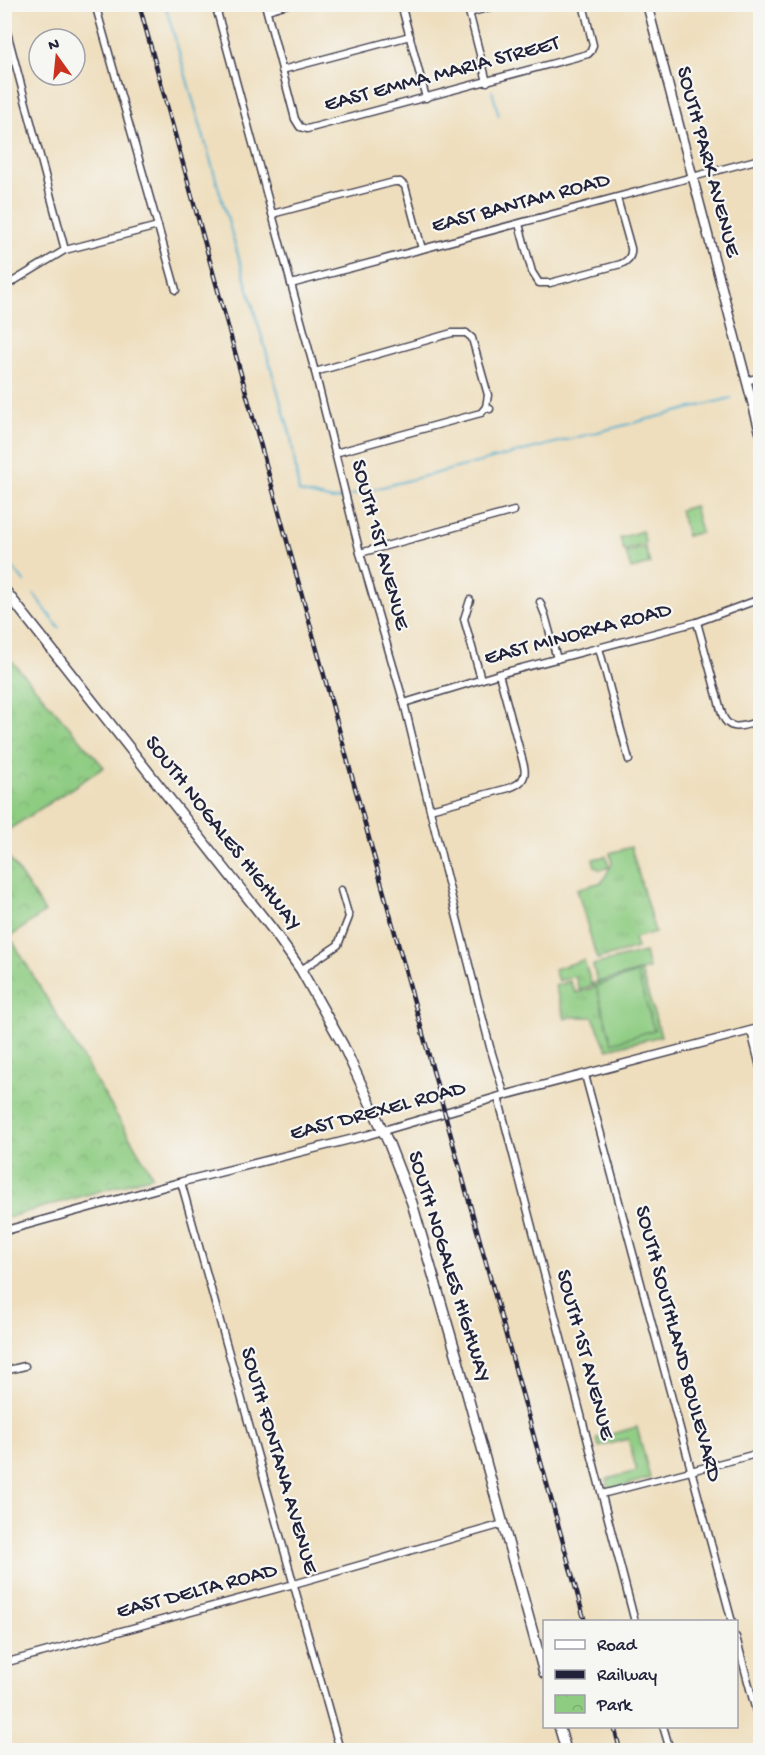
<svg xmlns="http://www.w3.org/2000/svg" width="765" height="1755" viewBox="0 0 765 1755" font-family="'Gochi Hand',sans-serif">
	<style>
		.grass { fill: url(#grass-tufts); stroke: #58775e; stroke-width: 1.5 }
		.park { fill: url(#park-crowns); stroke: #58775e; stroke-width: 1.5 }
		.pitch { fill: #8ecc82; stroke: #58775e; stroke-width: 1.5 }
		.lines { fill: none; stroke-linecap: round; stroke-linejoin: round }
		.stream { stroke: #4fadce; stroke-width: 2 }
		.minor-casing { stroke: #413e4e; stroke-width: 9 }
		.tertiary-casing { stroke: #413e4e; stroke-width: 10 }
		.secondary-casing { stroke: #413e4e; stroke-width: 11 }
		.primary-casing { stroke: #413e4e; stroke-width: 12 }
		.minor { stroke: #fff; stroke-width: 6 }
		.tertiary { stroke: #fff; stroke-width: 7 }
		.secondary { stroke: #fff; stroke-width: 8 }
		.primary { stroke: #fff; stroke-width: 9 }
		.rail-casing { stroke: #22223b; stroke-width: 4.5 }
		.rail { stroke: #f6f6f2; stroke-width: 2; stroke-dasharray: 7; stroke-linecap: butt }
		.labels { text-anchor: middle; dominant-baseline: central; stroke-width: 4.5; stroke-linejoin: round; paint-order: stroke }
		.street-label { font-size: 22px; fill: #22223b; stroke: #f6f6f2 }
	</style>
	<defs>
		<pattern id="grass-tufts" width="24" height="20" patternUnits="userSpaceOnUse" patternTransform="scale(1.5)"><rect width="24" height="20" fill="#8ecc82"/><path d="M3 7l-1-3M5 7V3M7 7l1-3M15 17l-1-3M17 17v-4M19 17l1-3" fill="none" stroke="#7aaf71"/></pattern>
		<pattern id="park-crowns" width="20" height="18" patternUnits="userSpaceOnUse" patternTransform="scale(1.5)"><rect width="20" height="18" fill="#8ecc82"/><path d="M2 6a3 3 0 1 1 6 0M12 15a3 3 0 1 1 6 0" fill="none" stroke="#7aaf71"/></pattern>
	</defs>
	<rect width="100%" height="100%" fill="#f6f6f2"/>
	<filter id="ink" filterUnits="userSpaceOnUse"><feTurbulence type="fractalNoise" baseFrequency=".0167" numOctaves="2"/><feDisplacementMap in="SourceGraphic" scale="12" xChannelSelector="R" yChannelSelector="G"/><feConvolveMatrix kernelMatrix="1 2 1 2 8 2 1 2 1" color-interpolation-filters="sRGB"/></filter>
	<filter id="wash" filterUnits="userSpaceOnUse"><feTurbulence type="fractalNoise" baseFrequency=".008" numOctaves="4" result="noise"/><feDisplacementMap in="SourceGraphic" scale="24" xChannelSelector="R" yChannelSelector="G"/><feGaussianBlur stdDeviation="1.35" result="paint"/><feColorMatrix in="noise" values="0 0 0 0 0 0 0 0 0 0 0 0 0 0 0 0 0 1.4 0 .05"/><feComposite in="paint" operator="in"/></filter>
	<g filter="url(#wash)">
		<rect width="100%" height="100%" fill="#eedebd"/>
		<g class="grass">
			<polygon points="631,847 655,932 634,938 637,948 597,959 577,889 602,882 612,864 610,853"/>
			<polygon points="641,972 661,1036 607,1049 593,1017 570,1017 565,1019 555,986 570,981 576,993 594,988 593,983"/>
		</g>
		<g class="park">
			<polygon points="645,547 650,564 631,569 626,553"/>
			<polygon points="4,652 104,767 5,832 4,832"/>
			<polygon points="4,850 45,912 10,937 153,1176 5,1218"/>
			<polygon points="606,856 609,867 601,870 595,866 593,859"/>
			<polygon points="584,960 592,986 579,990 575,976 558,981 554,969"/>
		</g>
		<g class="pitch">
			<polygon points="694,506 701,532 687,536 680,510"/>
			<polygon points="642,531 646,544 624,551 620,538"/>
			<polygon points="645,952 649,969 597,982 593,965"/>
			<polygon points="637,973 654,1030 612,1043 596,986"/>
			<polygon points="637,1427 650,1478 609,1490 607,1479 637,1471 628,1439 599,1447 597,1438"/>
		</g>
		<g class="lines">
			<g class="stream">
				<polyline points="165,4 291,437 299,492 333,500 341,498"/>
				<polyline points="492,91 499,116"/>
				<polyline points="351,495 731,398"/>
				<polyline points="4,556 25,583"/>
				<polyline points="34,594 59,628"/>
			</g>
		</g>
	</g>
	<g filter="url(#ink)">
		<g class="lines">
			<g class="minor-casing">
				<g id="minor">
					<polyline points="95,4 176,290"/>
					<polyline points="215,4 315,372 360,553 404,703 443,863 490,1047 505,1096"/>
					<polyline points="265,4 295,119 300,127 307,129 588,54 591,51 593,45 583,4"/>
					<polyline points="401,4 426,98"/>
					<polyline points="467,4 487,82"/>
					<polyline points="267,10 288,4"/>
					<polyline points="469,13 501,4"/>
					<polyline points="4,21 65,250"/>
					<polyline points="282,70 410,36"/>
					<polyline points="400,182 405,186 422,249"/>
					<polyline points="272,214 394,182 400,182"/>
					<path d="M 519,224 L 532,272 L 539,283 L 550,283 L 621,264 C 628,261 632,256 631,248 L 617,198"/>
					<polyline points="291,284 760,159"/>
					<polyline points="4,287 65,250 158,226"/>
					<polyline points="466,333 472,338 473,342 488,395 486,407"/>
					<polyline points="315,372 452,333 466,333"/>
					<polyline points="746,381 760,377"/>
					<polyline points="335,453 477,414 481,413 486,407 490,409"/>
					<polyline points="360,553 514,511"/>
					<polyline points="470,600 464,619 481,679"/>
					<polyline points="540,602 545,615 557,659"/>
					<path d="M 697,622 L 722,714 C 729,734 745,725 760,721"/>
					<polyline points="599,648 629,760"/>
					<polyline points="404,703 499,674 697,622 760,599"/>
					<path d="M 430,809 L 509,788 C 520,784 527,779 524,766 L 499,674"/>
					<polyline points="301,970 338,945 349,917 341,890"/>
					<polyline points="751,1031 760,1067"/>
					<polyline points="585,1075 732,1622"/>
					<polyline points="498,1097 635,1622"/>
					<polyline points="181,1182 340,1750"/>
					<polyline points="4,1371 25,1366"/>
					<polyline points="602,1494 760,1453"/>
					<polyline points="736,1637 760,1726"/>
					<polyline points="4,1663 294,1584 503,1524"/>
					<polyline points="663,1726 670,1750"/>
				</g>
			</g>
			<g class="tertiary-casing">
				<polyline id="tertiary" points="4,1231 181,1182 368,1135 498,1097 760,1028"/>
			</g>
			<g class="secondary-casing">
				<polyline id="secondary" points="647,4 760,432"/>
			</g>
			<g class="primary-casing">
				<g id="primary">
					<polyline points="4,589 273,930 301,970 343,1045 389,1144 412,1203 457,1357 544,1673"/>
					<polyline points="559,1726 566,1750"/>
				</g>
			</g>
			<use href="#minor" class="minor"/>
			<use href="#tertiary" class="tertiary"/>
			<use href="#secondary" class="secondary"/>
			<use href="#primary" class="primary"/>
			<g class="rail-casing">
				<g id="rail">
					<polyline points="139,4 585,1622"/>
					<polyline points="614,1726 620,1750"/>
				</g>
			</g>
			<use href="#rail" class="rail"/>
		</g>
	</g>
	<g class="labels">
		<g class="street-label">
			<text transform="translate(442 75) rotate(-15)">EAST EMMA MARIA STREET</text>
			<text transform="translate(707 162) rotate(75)">SOUTH PARK AVENUE</text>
			<text transform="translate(521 204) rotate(-15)">EAST BANTAM ROAD</text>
			<text transform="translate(379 545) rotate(75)">SOUTH 1ST AVENUE</text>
			<text transform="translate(578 635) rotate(-15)">EAST MINORKA ROAD</text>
			<text transform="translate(222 834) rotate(52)">SOUTH NOGALES HIGHWAY</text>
			<text transform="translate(378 1112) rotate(-15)">EAST DREXEL ROAD</text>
			<text transform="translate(448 1267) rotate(73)">SOUTH NOGALES HIGHWAY</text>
			<text transform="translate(677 1344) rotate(75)">SOUTH SOUTHLAND BOULEVARD</text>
			<text transform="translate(584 1355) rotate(75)">SOUTH 1ST AVENUE</text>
			<text transform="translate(278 1461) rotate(74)">SOUTH FONTANA AVENUE</text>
			<text transform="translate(197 1592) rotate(-15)">EAST DELTA ROAD</text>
		</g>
	</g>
	<rect width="765" height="1755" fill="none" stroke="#f6f6f2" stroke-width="24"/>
	<rect x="543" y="1620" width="195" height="108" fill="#f6f6f2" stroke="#a1a1a9" stroke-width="1.5"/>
	<rect x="555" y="1640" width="30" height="9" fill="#ffffff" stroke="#a1a1a9" stroke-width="1.5"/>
	<text x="597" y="1650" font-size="18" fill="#22223b">Road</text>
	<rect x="555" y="1670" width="30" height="9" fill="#22223b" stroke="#a1a1a9" stroke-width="1.5"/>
	<text x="597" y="1680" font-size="18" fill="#22223b">Railway</text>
	<rect x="555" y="1695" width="30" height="18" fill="url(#park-crowns)" stroke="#a1a1a9" stroke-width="1.5"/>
	<text x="597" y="1710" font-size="18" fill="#22223b">Park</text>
	<g transform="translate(57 57) rotate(345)"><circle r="28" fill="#f6f6f2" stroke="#a1a1a9" stroke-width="1.5"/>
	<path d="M0-4.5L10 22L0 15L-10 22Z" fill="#c8321e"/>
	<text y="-9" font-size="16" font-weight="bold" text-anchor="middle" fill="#22223b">N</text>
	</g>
</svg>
